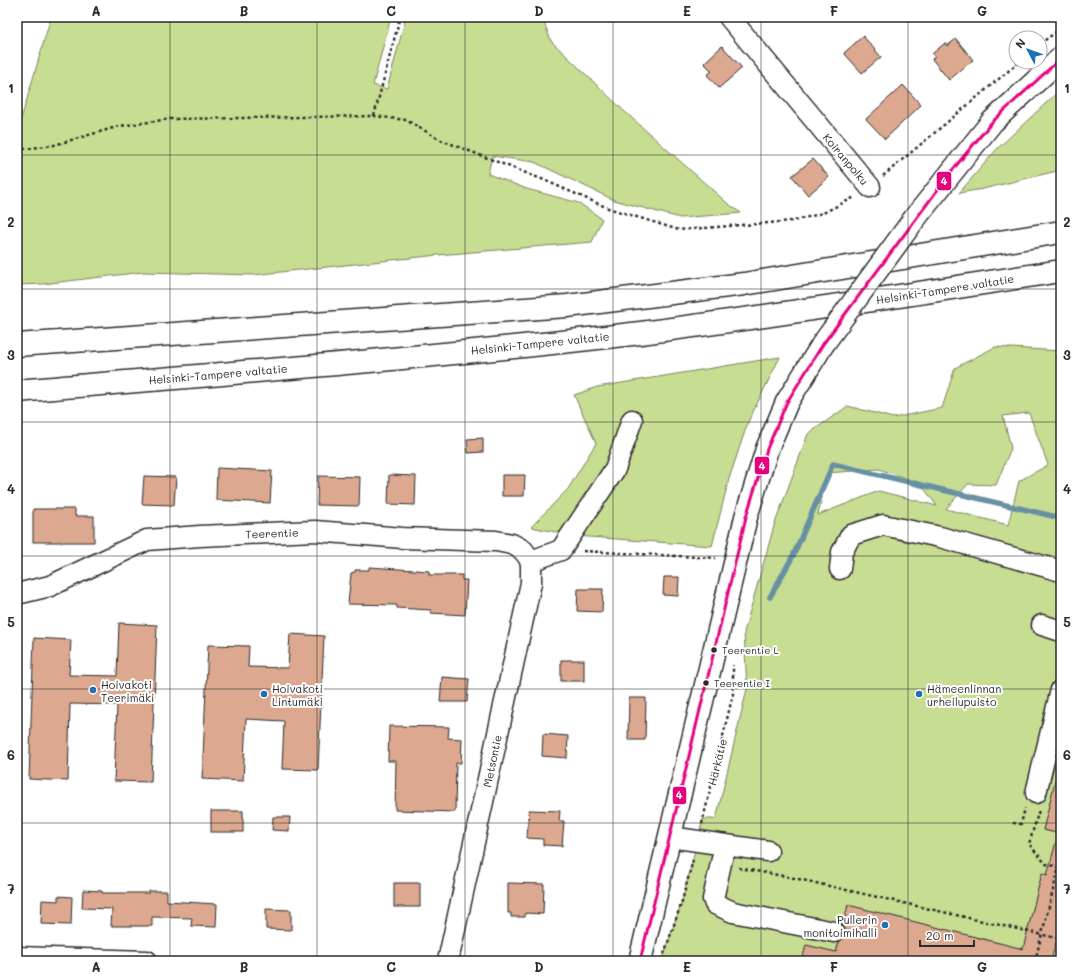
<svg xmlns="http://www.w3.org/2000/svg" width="1078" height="978" viewBox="0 0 1078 978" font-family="Mali,sans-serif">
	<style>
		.green { fill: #c6dd92; stroke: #78845e; fill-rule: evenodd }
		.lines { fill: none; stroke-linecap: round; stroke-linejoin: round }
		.stream { stroke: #6890a3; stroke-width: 5.5 }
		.building { fill: #dca990; stroke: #2b2b2b }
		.minor-casing { stroke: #2b2b2b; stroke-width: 23 }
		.major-casing { stroke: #2b2b2b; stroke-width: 25 }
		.highway-casing { stroke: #2b2b2b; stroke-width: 25 }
		.path { stroke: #2b2b2b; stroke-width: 2.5; stroke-dasharray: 3 3; stroke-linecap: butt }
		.minor { stroke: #fff; stroke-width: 20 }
		.major { stroke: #fff; stroke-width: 22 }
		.highway { stroke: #fff; stroke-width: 22 }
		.major-bridge-casing { stroke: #2b2b2b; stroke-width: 25; stroke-linecap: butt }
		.major-bridge { stroke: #fff; stroke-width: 22 }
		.bus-1-casing { stroke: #fff; stroke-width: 6 }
		.bus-1 { stroke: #e5007d; stroke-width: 3 }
		.grid { fill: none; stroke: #2b2b2b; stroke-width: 1; stroke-opacity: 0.55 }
		.bus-dot { fill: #2b2b2b; stroke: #fff; stroke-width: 1.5 }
		.poi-dot { fill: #1f6fb2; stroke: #fff; stroke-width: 1.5 }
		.labels { text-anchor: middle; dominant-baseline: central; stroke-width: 4; stroke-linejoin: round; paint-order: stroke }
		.bus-label { font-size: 10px; fill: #2b2b2b; stroke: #fff; text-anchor: start }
		.street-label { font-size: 11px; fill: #2b2b2b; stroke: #fff }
		.poi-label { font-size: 11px; fill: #2b2b2b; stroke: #fff; text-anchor: start }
		.line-badge { stroke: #fff; stroke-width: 1.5 }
		.badge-label { font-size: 11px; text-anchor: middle; font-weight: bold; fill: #fff }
		.neatline { fill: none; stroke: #2b2b2b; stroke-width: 1.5 }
		.grid-label { font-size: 13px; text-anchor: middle; font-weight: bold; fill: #2b2b2b }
	</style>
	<rect width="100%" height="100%" fill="#fff"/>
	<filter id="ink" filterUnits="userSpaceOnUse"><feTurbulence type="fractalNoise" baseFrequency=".025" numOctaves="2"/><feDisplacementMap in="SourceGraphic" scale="8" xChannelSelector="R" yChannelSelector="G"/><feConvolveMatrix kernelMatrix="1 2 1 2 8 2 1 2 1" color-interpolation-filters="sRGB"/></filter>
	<g filter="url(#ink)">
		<g class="green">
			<polygon points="51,17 391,17 373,85 387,89 406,17 542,17 551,41 624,111 726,202 741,213 680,218 614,200 534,162 492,156 488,174 527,189 579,203 602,219 592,242 438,255 253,275 143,272 43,284 17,285 17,126 19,126"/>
			<polygon points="1061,89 1061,170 983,189 959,193 997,149"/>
			<path d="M 995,347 L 1061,351 L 1061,961 L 662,961 L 682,901 L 703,819 L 716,819 L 747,689 L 744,632 L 774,526 L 808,434 L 848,406 L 893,418 L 942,408 L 955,368 ZM 1029,413 L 1048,465 L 1019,481 L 1008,525 L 946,509 L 968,484 L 996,485 L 1011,448 L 1003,416 ZM 879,469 L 920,483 L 937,506 L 879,491 L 818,515 L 827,473 Z"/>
			<polygon points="780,357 748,422 729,479 712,546 575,536 531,527 568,489 596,443 574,395 597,387"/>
		</g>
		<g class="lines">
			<polyline class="stream" points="770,597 794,554 833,464 1061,518"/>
		</g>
		<g class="building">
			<polygon points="863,36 881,57 862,73 844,53"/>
			<polygon points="956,39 973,60 949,80 932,59 935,56 932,54 945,43 947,46"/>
			<polygon points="722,46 742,68 719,88 707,75 712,71 704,63"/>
			<polygon points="903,85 921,105 885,139 866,119"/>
			<polygon points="813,159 829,177 808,195 792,176"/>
			<polygon points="483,438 483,452 468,453 467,439"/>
			<polygon points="217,468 272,471 270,503 216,500"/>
			<polygon points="389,475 416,476 415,505 388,504"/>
			<polygon points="502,475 525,475 524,496 502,496"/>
			<polygon points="144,476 176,477 174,505 142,504"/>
			<polygon points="318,476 360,477 359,506 317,505"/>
			<polygon points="33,509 75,509 75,516 94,516 94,542 33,542"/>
			<polygon points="369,567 429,571 429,575 462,575 462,580 467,580 465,615 431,613 431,610 397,608 397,605 348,604 351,573 355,572 355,570 369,570"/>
			<polygon points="664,577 679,577 678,596 663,595"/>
			<polygon points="578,589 603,589 602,612 577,611"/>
			<polygon points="119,623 157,625 151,782 114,781 117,705 70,704 68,781 29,779 34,638 71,640 69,675 117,676"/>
			<polygon points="290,634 324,636 318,770 282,769 284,721 246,719 243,781 202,779 208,645 249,646 248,667 288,668"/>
			<rect x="561" y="660" width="23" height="21"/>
			<polygon points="442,677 469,679 467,702 440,702"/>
			<polygon points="629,698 646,698 645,740 628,740"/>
			<polygon points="389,726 449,727 448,738 462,739 461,763 456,763 455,812 395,810 396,761 388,761"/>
			<polygon points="543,734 568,736 567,758 542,756"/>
			<polygon points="1056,777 1061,778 1061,834 1043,830"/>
			<polygon points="529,810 560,811 559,821 564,821 562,846 543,845 543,839 527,838"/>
			<rect x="211" y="811" width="32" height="21"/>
			<polygon points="273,817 290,817 289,831 272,830"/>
			<polygon points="1056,842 1061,842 1061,924 1051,961 802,961 806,945 836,952 839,942 845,935 843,925 848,905 1023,949 1042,873 1047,875"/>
			<rect x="394" y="883" width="26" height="24"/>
			<polygon points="508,883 544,884 543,914 525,913 525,917 511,917 511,913 508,913"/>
			<polygon points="83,890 102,891 102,893 149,893 149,891 167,891 167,901 217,904 216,927 191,926 192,918 152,917 152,926 111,926 112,909 82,908"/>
			<polygon points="58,896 72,897 71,925 41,924 42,900 58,901"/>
			<polygon points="266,909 291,910 291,930 266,929"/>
		</g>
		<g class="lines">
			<g class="minor-casing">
				<g id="minor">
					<polyline points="729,17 870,187"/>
					<polyline points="531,561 561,550 615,469 632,420"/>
					<polyline points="840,569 842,552 851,535 883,525 940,537 1061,571"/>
					<polyline points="17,594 50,586 147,540 200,536 315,531 403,538 496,541 512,544 523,550 531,561"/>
					<polyline points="1042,625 1061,631"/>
					<polyline points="1036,793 1061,690"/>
					<polyline points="670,837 768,851"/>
					<polyline points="725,845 713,899 715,904 733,912 834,932"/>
					<polyline points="17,957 147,961"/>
					<polyline points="448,961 531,583 531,561"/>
				</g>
			</g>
			<g class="major-casing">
				<g id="major">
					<polyline points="915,218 992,122 1061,58"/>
					<polyline points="640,961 746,517 767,449 787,402 823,344"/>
				</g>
			</g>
			<g class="highway-casing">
				<g id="highway">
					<polyline points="17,345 567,306 744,284 1061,232"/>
					<path d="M 17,391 C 222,374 428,358 632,334 C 776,316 918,293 1061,271"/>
				</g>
			</g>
			<g class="path">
				<polyline points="1040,44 1061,28"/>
				<polyline points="374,116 400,17"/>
				<polyline points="17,150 54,145 120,126 170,119 374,116 406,120 441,140 544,180 608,208 679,230 793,221 823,213 855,197"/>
				<polyline points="883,176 1019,62"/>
				<polyline points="583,551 716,558"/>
				<polyline points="1013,823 1021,824 1025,808"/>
				<polyline points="702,824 733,694 733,665"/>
				<polyline points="739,868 794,878 1061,939"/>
				<polyline points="664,954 682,901 693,860"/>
				<polyline points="1035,961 1059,867 1046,864 1029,844 1039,810"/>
			</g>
			<use href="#minor" class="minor"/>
			<use href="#major" class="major"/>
			<use href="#highway" class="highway"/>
			<g class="major-bridge-casing">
				<polyline id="major-bridge" points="823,344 915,218"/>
			</g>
			<use href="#major-bridge" class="major-bridge"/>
			<g class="bus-1-casing">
				<polyline id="bus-1" points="640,961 746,517 767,449 787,402 823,344 950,173 992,122 1061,58"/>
			</g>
			<use href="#bus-1" class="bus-1"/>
		</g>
	</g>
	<path class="grid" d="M 170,17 L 170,961M 317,17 L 317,961M 465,17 L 465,961M 613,17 L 613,961M 761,17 L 761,961M 908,17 L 908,961M 17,155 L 1061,155M 17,289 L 1061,289M 17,422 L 1061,422M 17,556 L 1061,556M 17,689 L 1061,689M 17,823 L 1061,823"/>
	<g class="bus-dot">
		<circle cx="714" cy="650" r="3.5"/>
		<circle cx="706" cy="683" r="3.5"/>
	</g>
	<g class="poi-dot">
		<circle cx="93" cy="690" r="4"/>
		<circle cx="264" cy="694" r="4"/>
		<circle cx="919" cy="694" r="4"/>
		<circle cx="885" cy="925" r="4"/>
	</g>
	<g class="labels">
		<g class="bus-label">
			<text x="722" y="650">Teerentie L</text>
			<text x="714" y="683">Teerentie I</text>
		</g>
		<g class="street-label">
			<text transform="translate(846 159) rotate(50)">Koiranpolku</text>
			<text transform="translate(945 289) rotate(-9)">Helsinki-Tampere valtatie</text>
			<text transform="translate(540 343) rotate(-6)">Helsinki-Tampere valtatie</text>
			<text transform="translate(218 374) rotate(-5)">Helsinki-Tampere valtatie</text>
			<text transform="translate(272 533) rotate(-2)">Teerentie</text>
			<text transform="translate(492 761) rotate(-78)">Metsontie</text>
			<text transform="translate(717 762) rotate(-76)">Härkätie</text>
		</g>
		<g class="poi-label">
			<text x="101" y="684">Hoivakoti<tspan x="101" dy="13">Teerimäki</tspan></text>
			<text x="272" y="688">Hoivakoti<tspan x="272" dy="13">Lintumäki</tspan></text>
			<text x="927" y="688">Hämeenlinnan<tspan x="927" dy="13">urheilupuisto</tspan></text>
			<text x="877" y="919" text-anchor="end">Pullerin<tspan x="877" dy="13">monitoimihalli</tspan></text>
		</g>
	</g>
	<g class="line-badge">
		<rect x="936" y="171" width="16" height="20" rx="4" fill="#e5007d"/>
		<rect x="754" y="456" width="16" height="19" rx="4" fill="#e5007d"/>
		<rect x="672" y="786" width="15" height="19" rx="4" fill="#e5007d"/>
	</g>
	<g class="badge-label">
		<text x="944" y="185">4</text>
		<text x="762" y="470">4</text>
		<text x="679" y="799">4</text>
	</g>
	<rect width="1078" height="978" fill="none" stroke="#fff" stroke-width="44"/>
	<g transform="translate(1028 50) rotate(311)"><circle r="19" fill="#ffffff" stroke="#aaaaaa"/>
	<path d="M0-3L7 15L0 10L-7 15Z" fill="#1f6fb2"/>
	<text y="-6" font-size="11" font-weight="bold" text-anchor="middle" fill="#2b2b2b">N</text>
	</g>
	<path d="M920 940v6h54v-6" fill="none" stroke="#2b2b2b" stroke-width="2"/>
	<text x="926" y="940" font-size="12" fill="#2b2b2b" stroke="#ffffff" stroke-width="3" paint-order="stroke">20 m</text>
	<rect x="22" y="22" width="1034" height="934" class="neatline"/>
	<g class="grid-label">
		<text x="96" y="16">A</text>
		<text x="244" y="16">B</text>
		<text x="391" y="16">C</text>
		<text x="539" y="16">D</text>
		<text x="687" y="16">E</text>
		<text x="834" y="16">F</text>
		<text x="982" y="16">G</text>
		<text x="11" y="93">1</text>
		<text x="1067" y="93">1</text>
		<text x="11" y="227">2</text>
		<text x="1067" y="227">2</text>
		<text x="11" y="360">3</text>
		<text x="1067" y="360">3</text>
		<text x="11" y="494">4</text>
		<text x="1067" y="494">4</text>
		<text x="11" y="627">5</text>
		<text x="1067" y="627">5</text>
		<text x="11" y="760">6</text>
		<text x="1067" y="760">6</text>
		<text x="11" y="894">7</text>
		<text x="1067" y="894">7</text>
		<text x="96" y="972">A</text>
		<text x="244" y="972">B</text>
		<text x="391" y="972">C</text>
		<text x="539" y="972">D</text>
		<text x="687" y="972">E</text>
		<text x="834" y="972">F</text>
		<text x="982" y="972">G</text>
	</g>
</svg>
